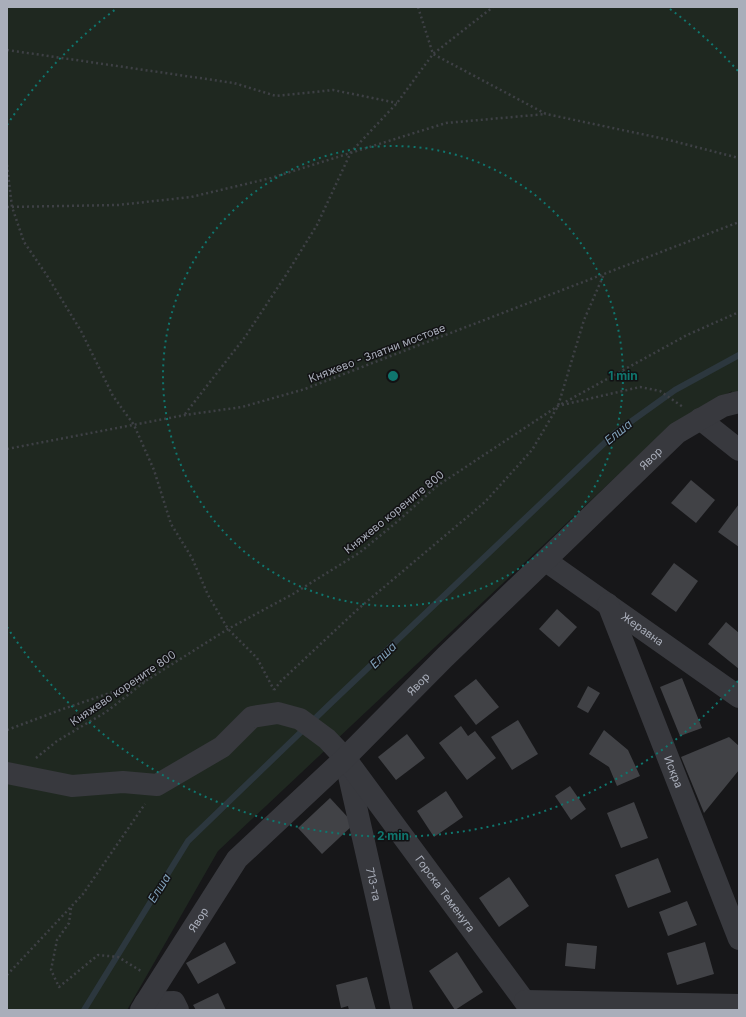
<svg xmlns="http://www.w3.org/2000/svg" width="746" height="1017" viewBox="0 0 746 1017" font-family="Inter,sans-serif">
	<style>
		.green { fill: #1f2820 }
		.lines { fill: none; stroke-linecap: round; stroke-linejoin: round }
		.stream { stroke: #2c373e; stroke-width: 6 }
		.building { fill: #414246 }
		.path { stroke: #3e4045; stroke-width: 2.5; stroke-dasharray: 2 3; stroke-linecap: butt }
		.street { stroke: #38393e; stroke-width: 22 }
		.ring { fill: none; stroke: #0f766e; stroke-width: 2; stroke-dasharray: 2 4 }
		.labels { text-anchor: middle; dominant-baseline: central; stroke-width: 3; stroke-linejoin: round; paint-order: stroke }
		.street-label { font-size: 11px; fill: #a9aeba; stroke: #121214 }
		.water-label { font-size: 12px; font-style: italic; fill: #7e9eb6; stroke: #121214 }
		.centre { fill: #0f766e; stroke: #121214; stroke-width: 2 }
		.ring-label { font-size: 12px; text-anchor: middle; font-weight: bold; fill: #0f766e; stroke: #121214; stroke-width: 3; stroke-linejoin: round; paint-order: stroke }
	</style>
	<rect width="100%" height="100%" fill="#171719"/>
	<polygon class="green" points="7,7 739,7 739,402 723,406 732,391 671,425 218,851 127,1010 7,1010"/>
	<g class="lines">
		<polyline class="stream" points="84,1010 188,841 329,705 615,433 675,390 739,355"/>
	</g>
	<g class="building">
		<polygon points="691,480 715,500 696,523 671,503"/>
		<polygon points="739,504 739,547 718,532"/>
		<polygon points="674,563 698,581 676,612 651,594"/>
		<polygon points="557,609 577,627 559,647 539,629"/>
		<polygon points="726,622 739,633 739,669 708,644"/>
		<polygon points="682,678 702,728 680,736 660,687"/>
		<polygon points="476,679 499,707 476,725 454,696"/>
		<polygon points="588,686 600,693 588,713 577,707"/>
		<polygon points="518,720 538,754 512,770 491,737"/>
		<polygon points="461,726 468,736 475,731 496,758 467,780 439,743"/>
		<polygon points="604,730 628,750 640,776 617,786 609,767 589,754"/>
		<polygon points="407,734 425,758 396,780 378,757"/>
		<polygon points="729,737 739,746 739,770 704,813 681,757"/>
		<polygon points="570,786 586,809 571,820 555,796"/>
		<polygon points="446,791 463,817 434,837 417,811"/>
		<polygon points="330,798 354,824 322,854 298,828"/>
		<polygon points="634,802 648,838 621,848 607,813"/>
		<polygon points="658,858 671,892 628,908 615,875"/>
		<polygon points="509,877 529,906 499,927 479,898"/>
		<polygon points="687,901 697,925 668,936 659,912"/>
		<polygon points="225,942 236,963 198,984 186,963"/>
		<polygon points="705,942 714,974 677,985 667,953"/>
		<polygon points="567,943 597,946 595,969 565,966"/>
		<polygon points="457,952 483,992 455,1010 429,971"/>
		<polygon points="367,977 376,1010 349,1010 348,1006 341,1008 336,985"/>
		<polygon points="218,993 226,1010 196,1010 193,1005"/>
	</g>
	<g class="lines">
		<g class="path">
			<polyline points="418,7 433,54 546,114 665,139 739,158"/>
			<polyline points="7,50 234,83 276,96 333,90 397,103"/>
			<polyline points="7,165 12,207 24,242 46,274 81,331 113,396 134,425 154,470 171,524 192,558 208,595 228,629 257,658 274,690"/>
			<polyline points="7,207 118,205 191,197 271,178 446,123 546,114"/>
			<polyline points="562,405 640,387 660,391 683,407"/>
			<polyline points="185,414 245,337 286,275 317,225 351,152 397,103 433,54 493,7"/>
			<polyline points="7,449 185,415 242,407 305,389 739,222"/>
			<polyline points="274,690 281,681 358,609 485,502 532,450 558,406 584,320 604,274"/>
			<polyline points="7,730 63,709 145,681"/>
			<polyline points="36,758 57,741 106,712 147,680 228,629 293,594 359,553 398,521 437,486 558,406 687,335 739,312"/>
			<polyline points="71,908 69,923 57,940 51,970 59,987 98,955 118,957 141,971"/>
			<polyline points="7,975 83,894 145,804"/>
		</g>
		<g class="street">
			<polyline points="700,419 739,450"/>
			<path id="s1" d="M 546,561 L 739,697"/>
			<path id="s2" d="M 608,604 L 739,939"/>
			<path id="s3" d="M 347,767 L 402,1010"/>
			<path id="s4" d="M 7,773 L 72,786 L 123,782 L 157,785 L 222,747 L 252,717 L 278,713 L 300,719 L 327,739 L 345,758 L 531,1010"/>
			<polyline points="525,1001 739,1005"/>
			<polyline points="145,1003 174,1002 178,1010"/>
			<path id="s5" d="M 141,1010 L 237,859 L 345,758 L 445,657 L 677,433 L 723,406 L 739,402"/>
		</g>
	</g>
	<g class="ring">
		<circle cx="393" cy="376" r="230"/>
		<path d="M738 681A460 460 0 0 1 7 627M7 125A460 460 0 0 1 116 9M670 9A460 460 0 0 1 738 71"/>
	</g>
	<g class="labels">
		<g class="street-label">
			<text transform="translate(377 353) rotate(-21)">Княжево - Златни мостове</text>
			<text stroke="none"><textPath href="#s5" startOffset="755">Явор</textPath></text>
			<text transform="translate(394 512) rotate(-39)">Княжево корените 800</text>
			<text stroke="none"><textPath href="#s1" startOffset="118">Жеравна</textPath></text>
			<text stroke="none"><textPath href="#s5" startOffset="431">Явор</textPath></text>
			<text transform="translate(123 688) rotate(-34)">Княжево корените 800</text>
			<text stroke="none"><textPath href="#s2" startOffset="180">Искра</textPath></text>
			<text stroke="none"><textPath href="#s3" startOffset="120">713-та</textPath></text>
			<text stroke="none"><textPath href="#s4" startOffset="547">Горска Теменуга</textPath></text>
			<text stroke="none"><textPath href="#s5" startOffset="107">Явор</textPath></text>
		</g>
		<g class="water-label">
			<text transform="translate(618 432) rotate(-39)">Елша</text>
			<text transform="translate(383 655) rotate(-44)">Елша</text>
			<text transform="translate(159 888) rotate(-58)">Елша</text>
		</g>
	</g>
	<circle cx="393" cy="376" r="6" class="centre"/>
	<g class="ring-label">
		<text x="623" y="380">1 min</text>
		<text x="393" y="840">2 min</text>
	</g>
	<rect width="746" height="1017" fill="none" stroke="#a9aeba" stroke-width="16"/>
</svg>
